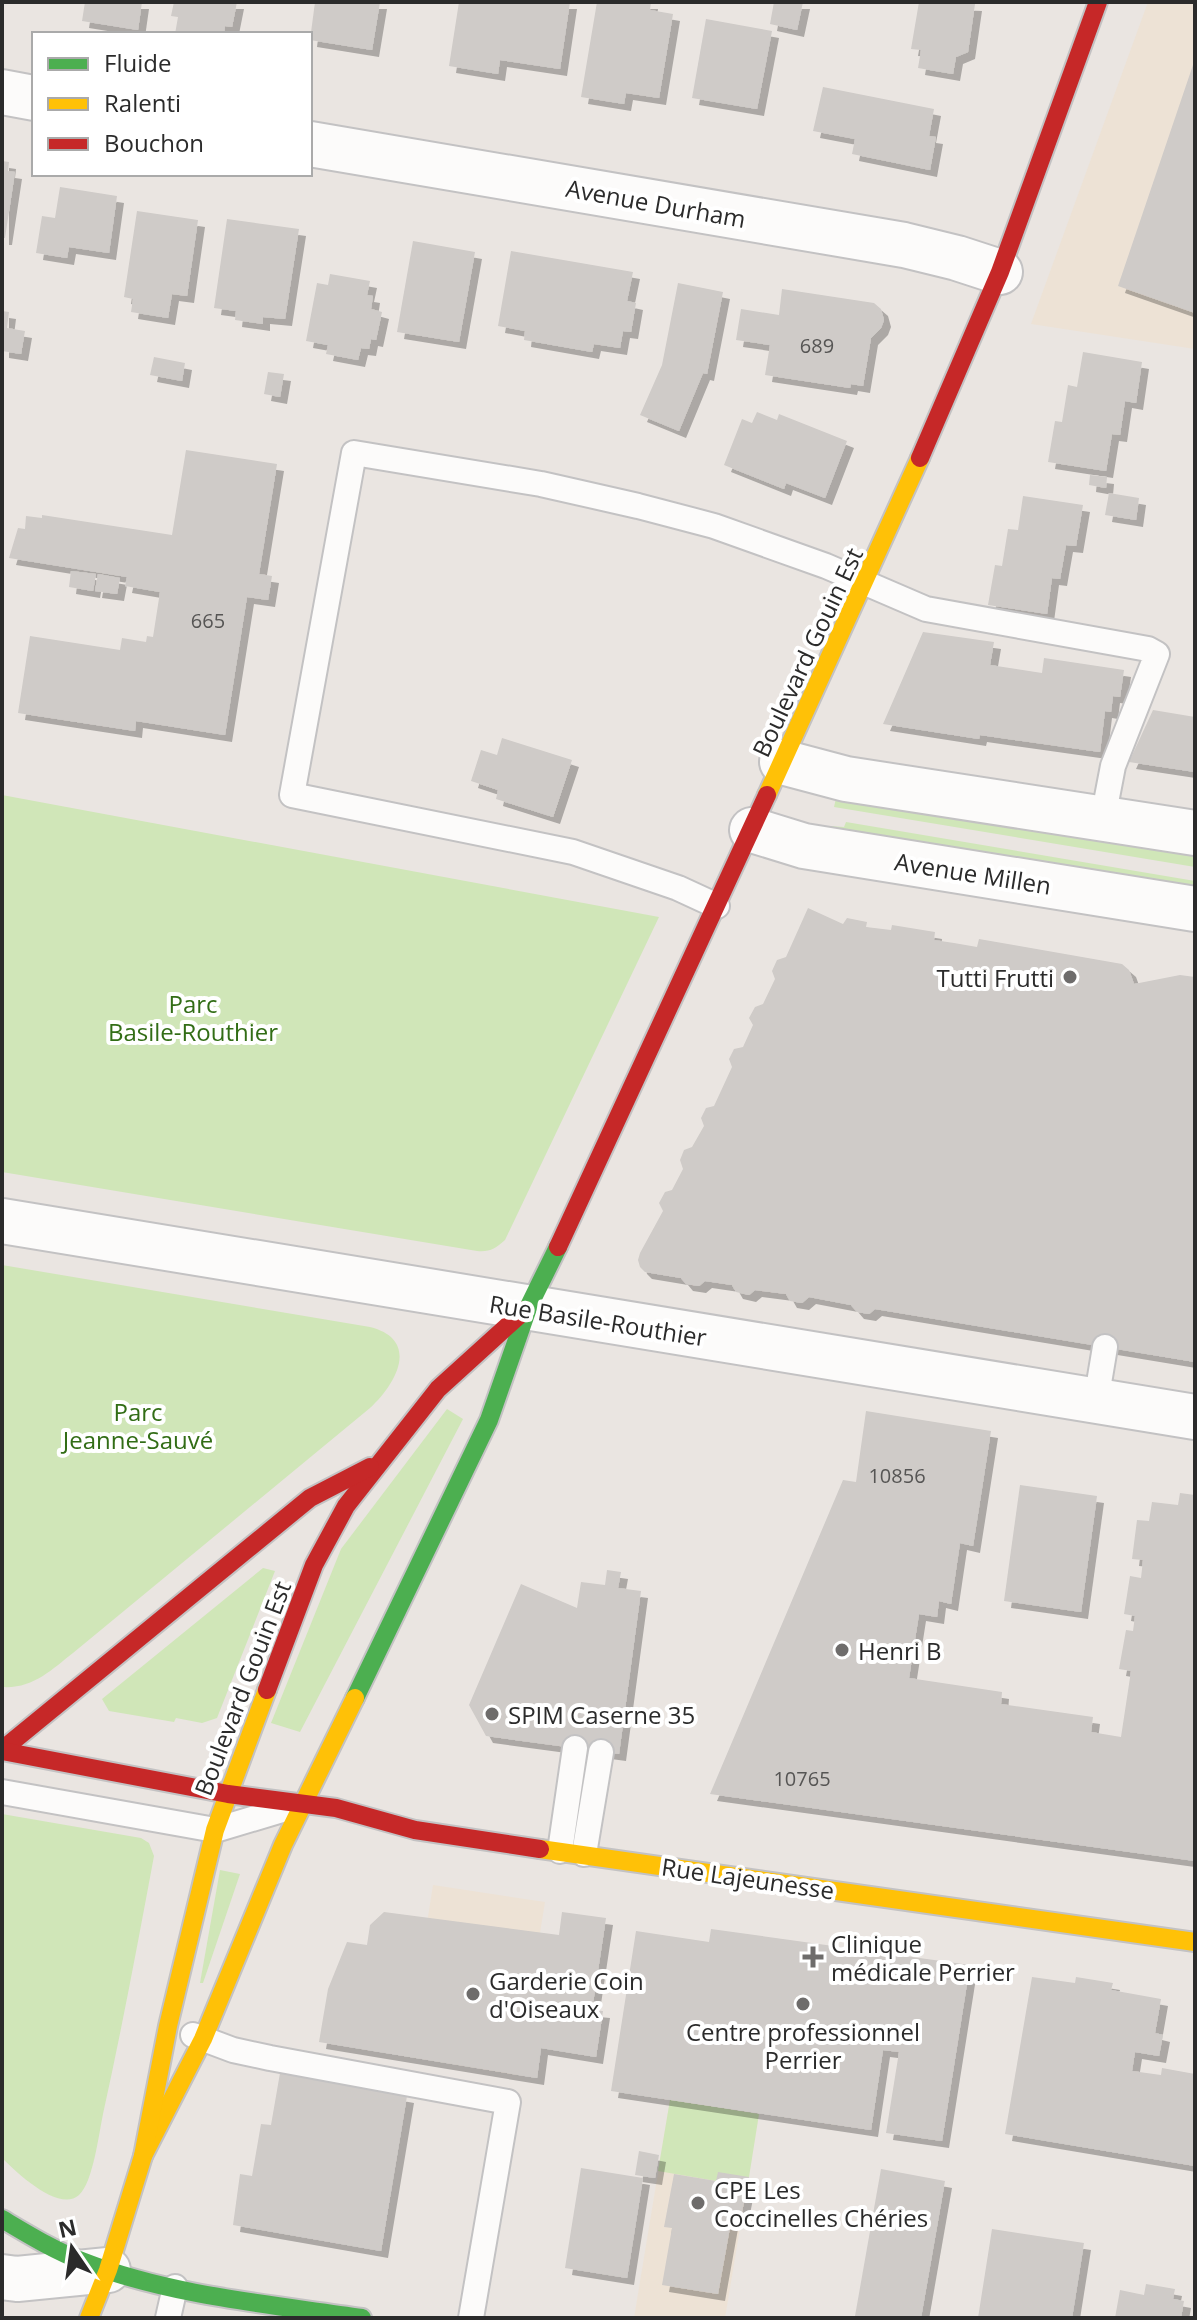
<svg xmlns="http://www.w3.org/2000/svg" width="1197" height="2320" viewBox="0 0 1197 2320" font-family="'Open Sans',sans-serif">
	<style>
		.education { fill: #ede2d5 }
		.green { fill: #d0e6b8 }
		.building { fill: #cfcbc8; filter: url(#shadow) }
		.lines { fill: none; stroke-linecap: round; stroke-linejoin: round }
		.lane-casing { stroke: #c3c2c3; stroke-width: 28 }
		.street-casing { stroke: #c3c2c3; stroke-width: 48 }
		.fast-casing { stroke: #c3c2c3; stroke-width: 22 }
		.slow-casing { stroke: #c3c2c3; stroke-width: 22 }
		.jam-casing { stroke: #c3c2c3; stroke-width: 22 }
		.lane { stroke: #fcfbfa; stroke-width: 24 }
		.street { stroke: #fcfbfa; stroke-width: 44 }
		.fast { stroke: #4caf50; stroke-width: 18 }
		.slow { stroke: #ffc107; stroke-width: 18 }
		.jam { stroke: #c62828; stroke-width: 18 }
		.poi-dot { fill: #6e6c6b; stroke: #fff; stroke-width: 3 }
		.labels { text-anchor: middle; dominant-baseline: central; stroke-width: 8; stroke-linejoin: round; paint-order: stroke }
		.number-label { font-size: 20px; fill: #565554 }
		.street-label { font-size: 24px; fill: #2b2b2b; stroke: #fff }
		.poi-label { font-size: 24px; fill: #2b2b2b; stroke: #fff; text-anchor: start }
		.park-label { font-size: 24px; fill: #326d16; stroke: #fff }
	</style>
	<defs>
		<filter id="shadow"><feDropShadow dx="7" dy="7" stdDeviation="0" flood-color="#0004"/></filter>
	</defs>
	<rect width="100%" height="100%" fill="#eae5e1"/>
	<g class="education">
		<polygon points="1148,2 1195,2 1195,349 1031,324"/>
		<polygon points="433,1885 545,1902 517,2075 406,2056"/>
		<polygon points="670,2100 759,2114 725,2318 634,2318"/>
	</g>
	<g class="green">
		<polygon points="837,794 1195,854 1195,867 834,807"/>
		<path d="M 2,795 L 659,917 L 505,1240 C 495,1249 490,1252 477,1251 L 2,1172 Z"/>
		<polygon points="846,822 1195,881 1195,892 828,832 829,826 844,827"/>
		<path d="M 2,1265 L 370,1327 C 421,1340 396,1384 370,1408 L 73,1653 C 51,1670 33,1689 2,1687 Z"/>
		<polygon points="447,1409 463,1419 300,1732 271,1723 341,1549"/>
		<polygon points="263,1568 275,1571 217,1718 202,1723 176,1718 174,1722 109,1711 102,1699"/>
		<path d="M 2,1814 L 141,1838 L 149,1843 L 154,1856 C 138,1942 122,2028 103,2114 C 99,2133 93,2183 79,2195 C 59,2213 16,2172 2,2158 Z"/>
		<polygon points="220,1870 240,1874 203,1983 200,1983"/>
		<polygon points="670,2100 759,2114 749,2177 716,2181 658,2171"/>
	</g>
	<g class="building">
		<polygon points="85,2 142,2 138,30 82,21"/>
		<polygon points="174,2 237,2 232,27 225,26 224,34 175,34 178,17 171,16"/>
		<polygon points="315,2 380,2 372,50 310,40"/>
		<polygon points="459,2 570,2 560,69 500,60 498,74 449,66"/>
		<polygon points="597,2 651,2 650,10 673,14 659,98 626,93 624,104 581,97"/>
		<polygon points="774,2 803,2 797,30 770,24"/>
		<polygon points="919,2 975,4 968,52 956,57 953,74 918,68 921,50 911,49"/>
		<polygon points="706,19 772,31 757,109 692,98"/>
		<polygon points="1195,59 1195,313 1118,286"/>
		<polygon points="823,87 934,109 929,136 936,137 930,170 852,154 855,139 813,131"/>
		<polygon points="2,161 9,162 8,171 15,172 5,238 2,238"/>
		<polygon points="60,187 117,196 109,253 69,247 67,258 36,253 42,216 55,218"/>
		<polygon points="137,211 198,220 187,296 172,294 168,318 131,312 133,299 124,297"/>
		<polygon points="227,219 299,229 285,319 263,317 263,324 235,320 236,311 214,308"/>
		<polygon points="413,241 475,252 459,342 397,332"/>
		<polygon points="511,251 633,272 627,301 636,303 631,332 623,331 620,348 594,344 592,352 524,340 525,331 498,326"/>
		<polygon points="330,274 370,281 367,295 373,296 371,309 382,312 376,340 371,339 369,349 361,348 358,360 326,354 328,345 306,341 317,283 328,285"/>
		<polygon points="678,283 723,292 707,374 703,373 679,431 640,415 662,365"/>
		<polygon points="782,289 874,303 881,309 884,320 881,328 871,338 863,386 851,384 850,388 765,375 770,345 736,340 741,309 779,315"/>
		<polygon points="2,311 9,312 7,328 25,331 21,354 2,351"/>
		<polygon points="1083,352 1142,362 1136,403 1125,401 1120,435 1112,434 1106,471 1048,462 1055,421 1062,422 1068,385 1077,387"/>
		<polygon points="154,357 185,363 182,381 150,375"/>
		<polygon points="268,372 284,374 280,397 264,394"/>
		<polygon points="757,412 777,420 779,414 847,441 825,498 786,483 784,489 724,465 742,419 752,423"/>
		<polygon points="186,450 277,464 259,574 272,576 268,600 247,597 225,735 136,721 135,731 18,713 30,636 120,650 122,638 146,642 147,636 153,637 160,592 125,586 127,577 9,558 18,528 25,529 26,516 42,518 42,515 172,535"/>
		<polygon points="1090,475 1107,477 1106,488 1089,485"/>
		<polygon points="1109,493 1139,498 1136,520 1105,515"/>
		<polygon points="1023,496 1083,505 1076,546 1066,545 1060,579 1052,578 1047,614 988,605 995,565 1002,566 1008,529 1018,530"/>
		<polygon points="71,571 96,574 93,591 69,587"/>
		<polygon points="98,574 120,578 117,594 95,591"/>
		<polygon points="923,632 994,642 990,665 1042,673 1044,658 1124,670 1120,697 1113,696 1111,712 1105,711 1100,752 980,735 979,739 883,724"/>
		<polygon points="1153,710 1195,717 1195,772 1129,762"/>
		<polygon points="502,738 572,760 553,817 496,799 498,790 471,781 481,750 497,755"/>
		<polygon points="808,908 843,924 847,918 867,922 866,927 891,930 892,925 935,932 934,940 954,943 977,947 979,939 1122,964 1129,970 1134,984 1180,975 1195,977 1195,1362 875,1309 869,1314 857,1312 851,1305 809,1297 802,1303 790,1301 786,1294 755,1290 749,1295 736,1292 732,1285 705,1281 699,1286 686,1284 681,1278 645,1272 640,1267 638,1260 640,1253 663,1211 659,1203 665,1192 672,1190 683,1169 680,1160 684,1150 692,1147 704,1126 701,1118 706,1108 714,1106 732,1067 729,1059 734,1049 743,1047 753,1025 749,1018 755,1007 763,1004 775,979 772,971 777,960 786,957"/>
		<polygon points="866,1411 991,1431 973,1546 960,1543 951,1604 939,1601 937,1617 919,1614 909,1678 1002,1692 1001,1704 1093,1717 1091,1732 1121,1737 1131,1671 1119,1669 1126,1630 1133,1631 1135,1616 1124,1614 1130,1576 1141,1578 1143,1560 1132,1559 1137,1520 1149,1521 1152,1502 1178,1505 1180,1493 1195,1495 1195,1861 710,1794 843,1480 856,1482"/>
		<polygon points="1020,1485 1097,1496 1081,1612 1004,1601"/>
		<polygon points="607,1570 621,1572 618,1588 641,1591 619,1754 486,1736 469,1705 521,1584 577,1608 581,1582 605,1585"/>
		<polygon points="384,1912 559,1935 562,1912 606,1918 592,2010 603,2011 596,2057 541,2048 537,2078 319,2042 328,1989 347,1942 367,1945 370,1925"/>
		<polygon points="711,1929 970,1965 942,2141 886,2133 899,2052 883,2050 871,2130 611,2091 636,1931 709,1942"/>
		<polygon points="1032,1977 1075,1983 1076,1977 1113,1983 1111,1990 1161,1999 1155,2033 1163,2035 1159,2056 1135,2052 1132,2071 1161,2075 1162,2068 1195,2074 1195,2166 1005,2134"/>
		<polygon points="280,2073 407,2096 381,2251 233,2225 240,2174 252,2176 261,2124 271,2125"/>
		<polygon points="639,2151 659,2155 655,2178 635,2175"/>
		<polygon points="581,2168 643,2178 627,2278 565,2268"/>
		<polygon points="881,2169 945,2181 921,2318 855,2316"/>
		<polygon points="718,2172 749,2177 742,2212 733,2211 718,2294 662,2285 672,2228 664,2227 674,2174 716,2181"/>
		<polygon points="992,2229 1084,2243 1072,2318 978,2318"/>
		<polygon points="1146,2284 1175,2289 1173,2299 1184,2301 1181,2318 1115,2318 1120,2290 1144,2295"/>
	</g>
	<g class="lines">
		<g class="lane-casing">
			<g id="lane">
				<polyline points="717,906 678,888 573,852 292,795 354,453 541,484 638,506 714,526 826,566 926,609 1148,649 1157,654 1113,766 1103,818"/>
				<polyline points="1096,1401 1105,1347"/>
				<polyline points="2,1792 215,1830 282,1810"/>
				<polyline points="560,1851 575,1748"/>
				<polyline points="584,1854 601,1752"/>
				<polyline points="193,2035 233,2050 270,2058 508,2102 471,2318"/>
				<polyline points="168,2318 175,2287"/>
			</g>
		</g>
		<g class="street-casing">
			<g id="street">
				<polyline points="2,92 34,98"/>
				<polyline points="310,144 904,245 957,258 1000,272"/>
				<polyline points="782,762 846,779 1195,833"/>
				<polyline points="752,830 804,846 1195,909"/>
				<polyline points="2,1221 1195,1417"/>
				<polyline points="2,2277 17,2279 108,2270"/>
			</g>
		</g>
		<g class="fast-casing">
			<g id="fast">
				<polyline points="355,1698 489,1420 528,1308 558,1247"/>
				<path d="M 2,2219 C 29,2235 55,2251 84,2262 C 172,2296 269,2304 362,2318"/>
			</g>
		</g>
		<g class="slow-casing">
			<g id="slow">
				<polyline points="767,795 920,458"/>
				<polyline points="540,1849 1195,1942"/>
				<polyline points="143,2156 203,2039 283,1845 355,1698"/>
				<polyline points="89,2318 108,2270 143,2156 168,2026 215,1830 267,1690"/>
			</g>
		</g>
		<g class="jam-casing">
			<g id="jam">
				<polyline points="920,458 1000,272 1098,2"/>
				<polyline points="558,1247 767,795"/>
				<polyline points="267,1690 314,1565 346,1506 438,1389 525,1310"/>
				<polyline points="2,1750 310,1498 370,1467"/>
				<polyline points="2,1751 228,1794 336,1808 415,1830 540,1849"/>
			</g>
		</g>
		<use href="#lane" class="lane"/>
		<use href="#street" class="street"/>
		<use href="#fast" class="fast"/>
		<use href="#slow" class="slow"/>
		<use href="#jam" class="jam"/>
	</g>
	<g class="poi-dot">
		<circle cx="1070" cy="977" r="8"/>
		<circle cx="842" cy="1650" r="8"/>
		<circle cx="492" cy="1714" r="8"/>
		<path d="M809 1945h8v8h8v8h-8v8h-8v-8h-8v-8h8z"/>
		<circle cx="473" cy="1994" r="8"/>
		<circle cx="803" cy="2004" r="8"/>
		<circle cx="698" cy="2203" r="8"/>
	</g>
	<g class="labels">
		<g class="number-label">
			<text x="817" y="345">689</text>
			<text x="208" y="620">665</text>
			<text x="897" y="1475">10856</text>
			<text x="802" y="1778">10765</text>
		</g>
		<g class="street-label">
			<text transform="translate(656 203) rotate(10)">Avenue Durham</text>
			<text transform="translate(807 652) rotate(-65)">Boulevard Gouin Est</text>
			<text transform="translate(973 873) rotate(9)">Avenue Millen</text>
			<text transform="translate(598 1320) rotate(9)">Rue Basile-Routhier</text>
			<text transform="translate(242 1688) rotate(-69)">Boulevard Gouin Est</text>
			<text transform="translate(748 1878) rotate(8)">Rue Lajeunesse</text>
		</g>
		<g class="poi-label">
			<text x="1054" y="977" text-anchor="end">Tutti Frutti</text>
			<text x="858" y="1650">Henri B</text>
			<text x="508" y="1714">SPIM Caserne 35</text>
			<text x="831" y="1943">Clinique<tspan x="831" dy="28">médicale Perrier</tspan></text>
			<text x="489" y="1980">Garderie Coin<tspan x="489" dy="28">d'Oiseaux</tspan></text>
			<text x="803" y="2031" text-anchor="middle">Centre professionnel<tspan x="803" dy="28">Perrier</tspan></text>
			<text x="714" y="2189">CPE Les<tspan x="714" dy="28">Coccinelles Chéries</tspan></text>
		</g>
		<g class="park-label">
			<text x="193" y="1003">Parc<tspan x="193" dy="28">Basile-Routhier</tspan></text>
			<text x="138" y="1411">Parc<tspan x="138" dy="28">Jeanne-Sauvé</tspan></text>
		</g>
	</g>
	<rect width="1197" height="2320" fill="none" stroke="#2b2b2b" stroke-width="8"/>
	<rect x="32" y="32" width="280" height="144" fill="#ffffff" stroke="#aaaaaa" stroke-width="2"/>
	<rect x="48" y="58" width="40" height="12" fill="#4caf50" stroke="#aaaaaa" stroke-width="2"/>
	<text x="104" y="72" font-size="24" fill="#2b2b2b">Fluide</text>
	<rect x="48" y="98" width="40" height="12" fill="#ffc107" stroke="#aaaaaa" stroke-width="2"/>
	<text x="104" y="112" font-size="24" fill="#2b2b2b">Ralenti</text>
	<rect x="48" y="138" width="40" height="12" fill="#c62828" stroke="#aaaaaa" stroke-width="2"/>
	<text x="104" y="152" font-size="24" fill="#2b2b2b">Bouchon</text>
	<g transform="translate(72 2248) rotate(347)" stroke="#ffffff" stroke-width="6" paint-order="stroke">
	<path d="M0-6L14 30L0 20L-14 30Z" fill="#2b2b2b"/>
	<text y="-12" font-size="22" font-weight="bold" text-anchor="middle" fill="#2b2b2b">N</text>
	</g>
</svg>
